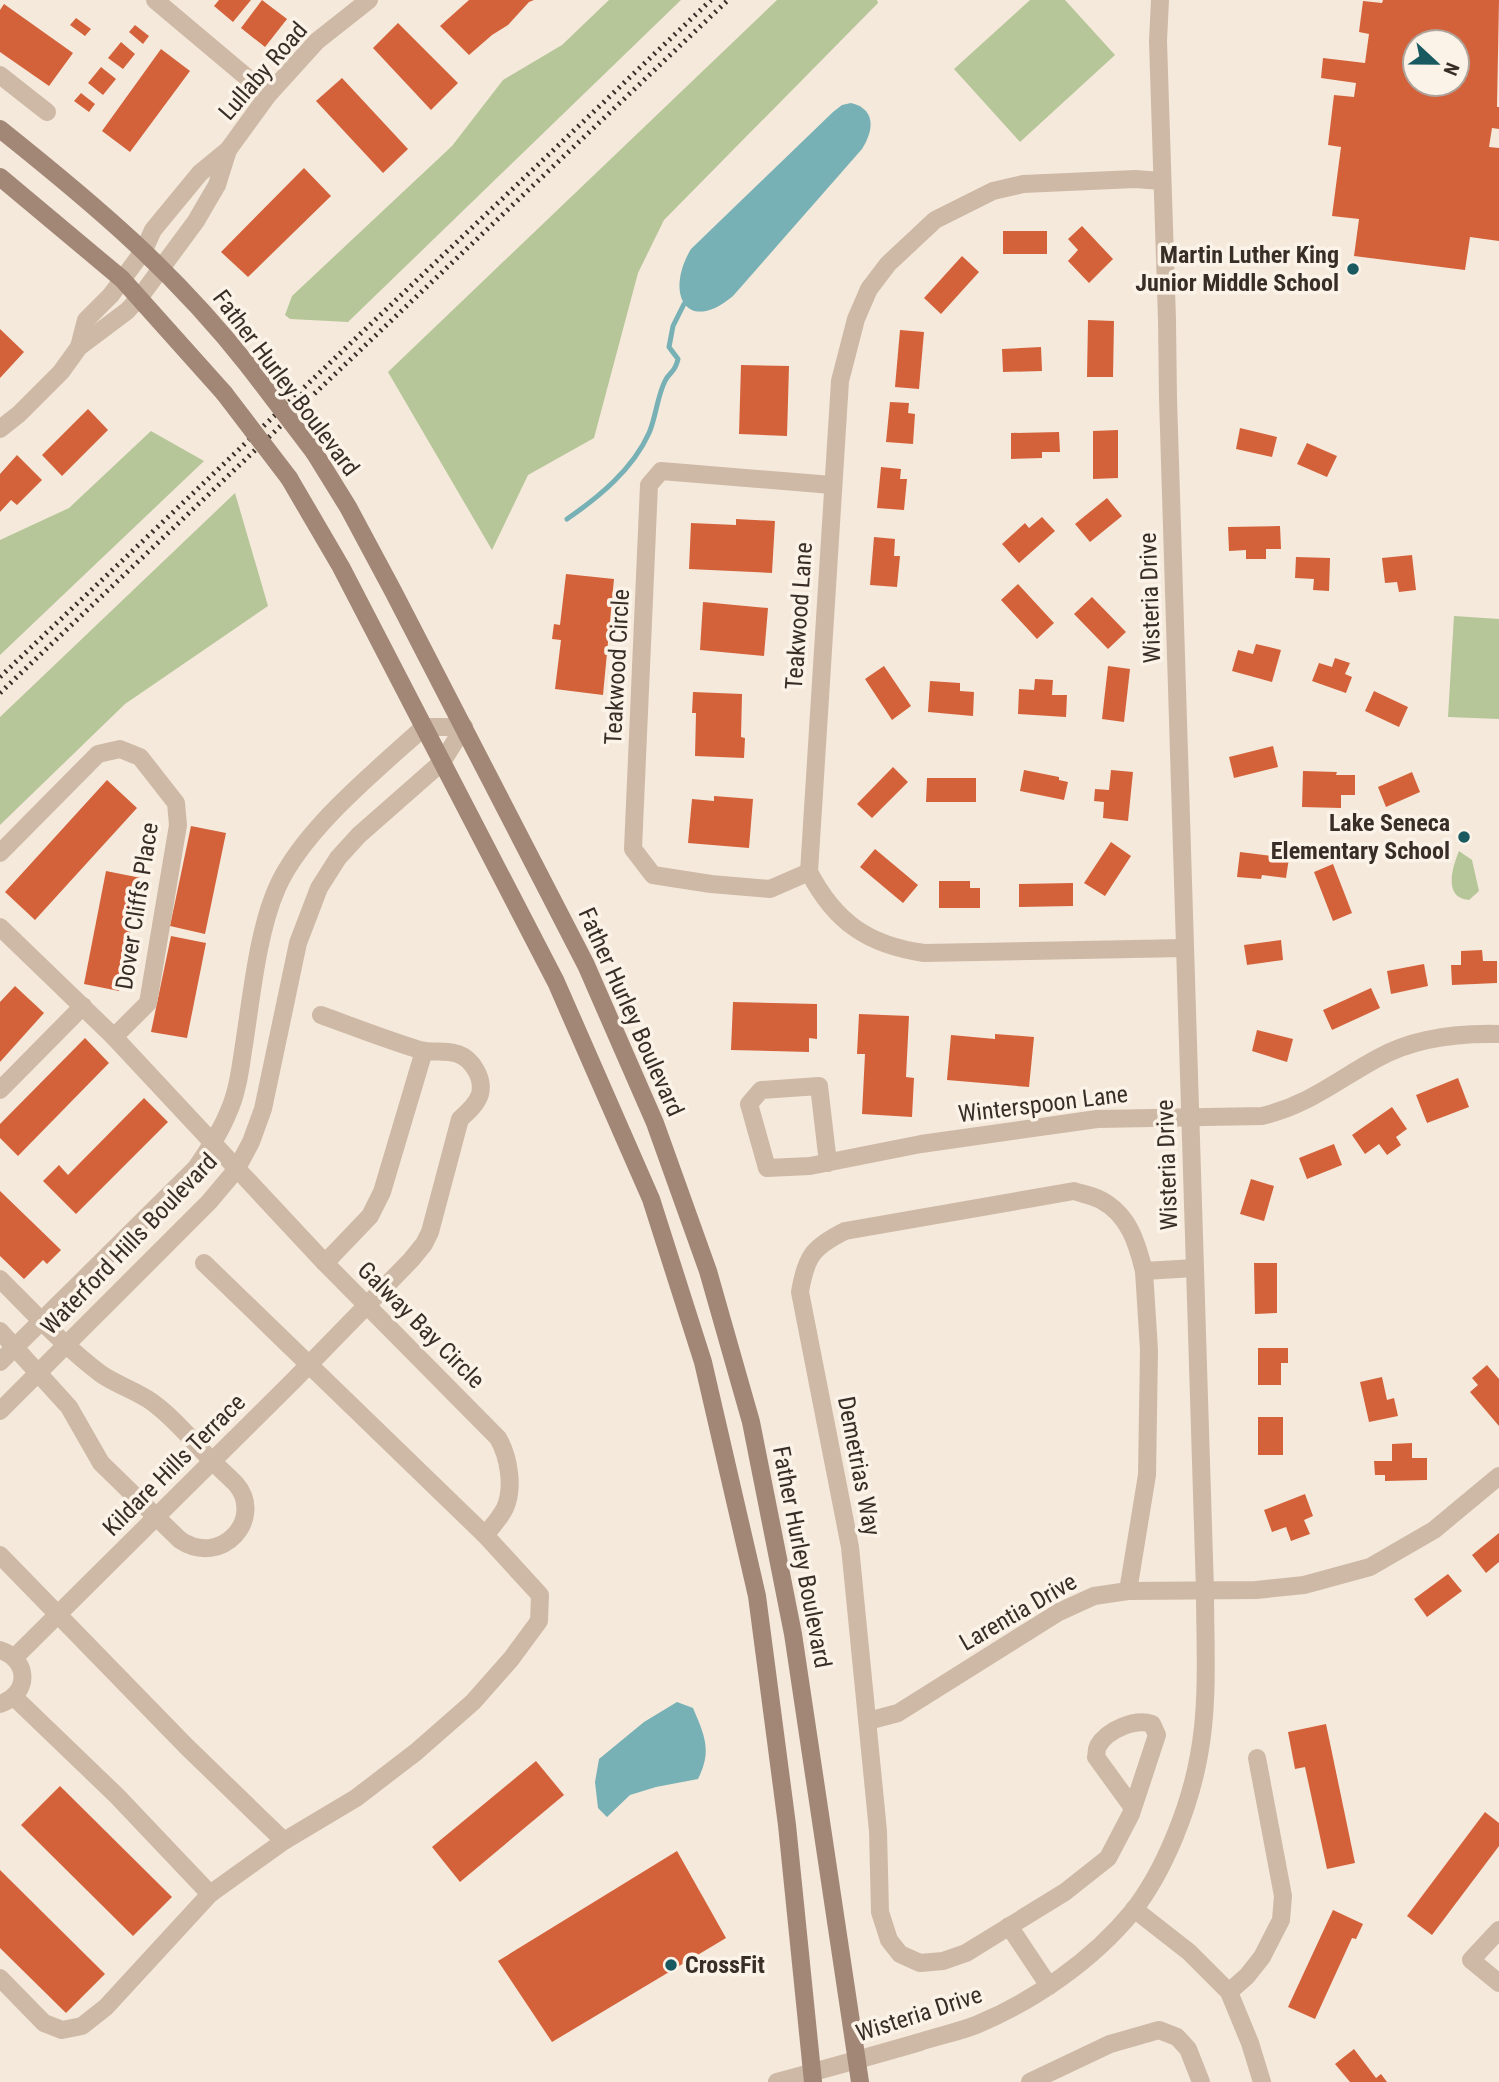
<svg xmlns="http://www.w3.org/2000/svg" width="1499" height="2082" viewBox="0 0 1499 2082" font-family="'Roboto Condensed',sans-serif">
	<style>
		.green { fill: #b6c699 }
		.water { fill: #77b1b5 }
		.lines { fill: none; stroke-linecap: round; stroke-linejoin: round }
		.stream { stroke: #77b1b5; stroke-width: 5 }
		.building { fill: #d3623b; fill-rule: evenodd }
		.minor { stroke: #ceb9a6; stroke-width: 18 }
		.tertiary { stroke: #ceb9a6; stroke-width: 18 }
		.secondary { stroke: #a28777; stroke-width: 18 }
		.rail { stroke: #392d27; stroke-width: 5; stroke-dasharray: 2 5; stroke-linecap: butt }
		.secondary-bridge { stroke: #a28777; stroke-width: 18 }
		.poi-dot { fill: #185a60; stroke: #fcf3e8; stroke-width: 2.5 }
		.labels { text-anchor: middle; dominant-baseline: central; stroke-width: 7; stroke-linejoin: round; paint-order: stroke }
		.street-label { font-size: 24px; fill: #392d27; stroke: #fcf3e8 }
		.poi-label { font-size: 24px; font-weight: bold; fill: #392d27; stroke: #fcf3e8; text-anchor: end }
	</style>
	<rect width="100%" height="100%" fill="#f5e9db"/>
	<g class="green">
		<polygon points="609,0 681,0 348,322 290,319 285,315 292,296 452,146 503,80 562,45"/>
		<polygon points="777,0 877,0 878,3 664,220 638,273 594,438 528,475 492,550 388,372"/>
		<polygon points="1030,0 1065,0 1115,55 1020,142 954,69"/>
		<polygon points="151,431 204,461 0,655 0,540 69,508"/>
		<polygon points="235,493 268,606 125,704 0,825 0,717"/>
		<polygon points="1454,616 1499,619 1499,719 1448,717"/>
		<path d="M 1459,851 L 1472,860 L 1479,891 L 1469,900 C 1443,898 1452,868 1459,851 Z"/>
	</g>
	<g class="water">
		<path d="M 851,103 C 876,109 874,130 862,149 L 733,296 C 687,335 664,294 691,249 L 833,112 L 842,105 Z"/>
		<path d="M 677,1702 L 693,1708 C 705,1736 712,1751 698,1779 L 656,1787 L 630,1795 L 607,1817 L 598,1808 L 595,1782 L 599,1759 L 644,1722 Z"/>
	</g>
	<g class="lines">
		<path class="stream" d="M 567,519 C 599,497 633,469 649,433 C 656,417 657,397 665,381 C 670,371 675,373 678,359 L 669,347 L 673,326 L 684,304"/>
	</g>
	<g class="building">
		<polygon points="219,0 251,0 233,22 214,6"/>
		<polygon points="262,0 287,19 265,47 241,28"/>
		<polygon points="469,0 534,0 529,2 508,25 492,35 469,55 440,26"/>
		<path d="M 1383,0 L 1499,0 L 1497,107 L 1499,107 L 1499,129 L 1492,128 L 1489,147 L 1499,148 L 1499,241 L 1470,237 L 1465,270 L 1354,256 L 1359,219 L 1332,216 L 1341,147 L 1328,145 L 1334,95 L 1354,97 L 1356,83 L 1321,78 L 1323,58 L 1365,63 L 1369,34 L 1359,32 L 1363,1 L 1382,3 ZM 1415,42 L 1457,42 L 1457,84 L 1415,84 Z"/>
		<polygon points="4,4 73,53 49,86 0,52 0,10"/>
		<polygon points="76,18 91,29 85,36 70,25"/>
		<polygon points="398,23 458,83 431,110 373,48"/>
		<polygon points="135,25 149,36 143,44 129,32"/>
		<polygon points="121,42 135,54 123,69 108,58"/>
		<polygon points="161,49 190,71 130,152 102,131"/>
		<polygon points="101,67 116,79 103,95 88,83"/>
		<polygon points="342,78 408,149 383,173 316,101"/>
		<polygon points="81,93 95,104 89,112 74,101"/>
		<polygon points="304,168 331,196 248,277 221,252"/>
		<polygon points="1082,226 1113,259 1089,283 1068,261 1078,250 1068,239"/>
		<rect x="1003" y="231" width="44" height="23"/>
		<polygon points="962,256 979,272 941,314 924,298"/>
		<polygon points="1088,320 1114,321 1113,377 1087,377"/>
		<polygon points="0,329 24,352 0,378"/>
		<polygon points="900,330 924,332 919,389 895,387"/>
		<polygon points="1041,347 1042,371 1003,372 1002,349"/>
		<polygon points="741,365 789,366 787,436 739,434"/>
		<polygon points="890,402 909,403 908,413 915,414 913,444 886,442"/>
		<polygon points="88,409 108,430 62,476 42,455"/>
		<polygon points="1240,428 1277,437 1272,457 1236,449"/>
		<polygon points="1118,430 1118,478 1093,479 1093,431"/>
		<polygon points="1059,432 1060,452 1042,452 1042,458 1011,459 1011,433"/>
		<polygon points="1307,443 1337,456 1327,477 1297,464"/>
		<polygon points="17,455 42,480 17,505 11,500 0,512 0,474"/>
		<polygon points="881,467 901,469 900,479 907,479 904,510 877,508"/>
		<polygon points="1107,498 1122,516 1090,542 1075,524"/>
		<polygon points="1042,517 1055,531 1019,563 1002,544 1025,523 1029,528"/>
		<polygon points="736,519 775,521 772,573 689,569 691,523 736,525"/>
		<polygon points="1280,526 1281,549 1266,549 1266,559 1246,559 1246,550 1229,551 1228,527"/>
		<polygon points="874,537 895,539 894,556 900,556 897,587 870,585"/>
		<polygon points="1412,555 1416,590 1399,592 1397,582 1385,583 1382,558"/>
		<polygon points="1296,557 1330,558 1329,591 1313,590 1314,579 1295,578"/>
		<polygon points="566,574 614,579 603,695 555,689 561,640 552,639 554,624 560,625"/>
		<polygon points="1018,584 1054,623 1037,639 1001,600"/>
		<polygon points="1092,597 1126,632 1108,649 1074,614"/>
		<polygon points="703,602 768,608 764,656 700,650"/>
		<polygon points="1256,644 1281,650 1272,682 1232,671 1238,650 1253,654"/>
		<polygon points="1335,658 1350,663 1345,674 1352,677 1346,693 1312,681 1319,663 1332,667"/>
		<polygon points="884,666 911,706 892,720 865,679"/>
		<polygon points="1108,666 1130,669 1124,722 1102,719"/>
		<polygon points="1035,679 1053,680 1052,695 1067,695 1066,717 1018,714 1019,689 1034,690"/>
		<polygon points="930,681 960,683 960,691 974,692 973,716 928,712"/>
		<polygon points="1374,691 1408,707 1399,727 1365,711"/>
		<polygon points="693,692 742,694 741,737 745,738 744,758 695,756 696,713 692,713"/>
		<polygon points="1273,746 1278,767 1234,778 1229,757"/>
		<polygon points="893,767 908,782 872,818 857,804"/>
		<polygon points="1024,770 1059,777 1059,780 1068,782 1064,800 1020,791"/>
		<polygon points="1111,770 1133,772 1128,821 1103,818 1104,802 1094,801 1095,789 1109,790"/>
		<polygon points="1303,771 1337,772 1336,775 1355,775 1355,795 1341,795 1341,808 1302,807"/>
		<polygon points="1412,772 1420,792 1386,807 1378,787"/>
		<polygon points="927,778 976,778 976,802 926,802"/>
		<polygon points="107,780 137,808 35,920 5,892"/>
		<polygon points="714,796 753,799 749,848 688,843 692,799 714,801"/>
		<polygon points="191,826 226,833 205,934 170,926"/>
		<polygon points="1111,842 1131,856 1105,896 1084,883"/>
		<polygon points="875,849 918,885 903,903 860,867"/>
		<polygon points="1240,852 1289,858 1286,878 1262,875 1261,879 1237,877"/>
		<polygon points="1333,864 1352,913 1333,921 1314,872"/>
		<polygon points="106,871 141,878 119,991 84,984"/>
		<polygon points="939,881 970,881 970,888 980,888 980,908 939,908"/>
		<polygon points="1073,883 1073,906 1019,907 1019,884"/>
		<polygon points="171,936 206,943 187,1038 151,1032"/>
		<polygon points="1281,940 1283,960 1247,965 1244,945"/>
		<polygon points="1482,950 1483,961 1497,961 1497,983 1452,985 1451,965 1461,965 1461,951"/>
		<polygon points="1424,964 1428,986 1391,994 1387,971"/>
		<polygon points="15,986 44,1013 0,1062 0,1002"/>
		<polygon points="1371,988 1380,1008 1332,1030 1323,1010"/>
		<polygon points="733,1002 817,1004 817,1039 809,1038 809,1052 731,1050"/>
		<polygon points="859,1014 909,1016 906,1077 914,1078 912,1117 862,1114 865,1054 857,1054"/>
		<polygon points="1257,1030 1293,1039 1287,1062 1252,1051"/>
		<polygon points="995,1034 1034,1037 1029,1087 947,1080 951,1035 995,1039"/>
		<polygon points="85,1038 109,1063 18,1156 0,1138 0,1124"/>
		<polygon points="1458,1078 1469,1107 1427,1123 1416,1095"/>
		<polygon points="144,1098 168,1122 76,1214 43,1181 59,1165 68,1175"/>
		<polygon points="1392,1107 1407,1129 1396,1137 1401,1145 1387,1155 1379,1144 1365,1154 1352,1135"/>
		<polygon points="1334,1144 1342,1165 1307,1179 1299,1158"/>
		<polygon points="1251,1179 1274,1186 1264,1221 1240,1214"/>
		<polygon points="0,1191 61,1250 47,1264 43,1260 24,1279 0,1256"/>
		<polygon points="1254,1263 1277,1263 1277,1313 1255,1314"/>
		<polygon points="1258,1348 1288,1348 1288,1363 1281,1363 1281,1385 1258,1385"/>
		<polygon points="1487,1365 1499,1379 1499,1426 1470,1392 1478,1385 1472,1378"/>
		<polygon points="1382,1377 1387,1400 1394,1398 1398,1416 1369,1422 1360,1382"/>
		<rect x="1258" y="1417" width="25" height="38"/>
		<polygon points="1412,1443 1412,1458 1427,1458 1427,1480 1385,1481 1385,1475 1375,1475 1374,1461 1392,1461 1392,1444"/>
		<polygon points="1305,1494 1313,1516 1304,1520 1310,1534 1291,1541 1286,1527 1272,1532 1264,1510"/>
		<polygon points="1499,1533 1499,1562 1486,1573 1472,1555"/>
		<polygon points="1448,1574 1462,1591 1427,1617 1414,1599"/>
		<polygon points="1326,1724 1355,1863 1327,1869 1305,1767 1295,1769 1288,1732"/>
		<polygon points="536,1761 564,1795 460,1882 432,1847"/>
		<polygon points="60,1786 172,1897 133,1936 21,1825"/>
		<polygon points="1485,1812 1499,1823 1499,1846 1432,1935 1407,1916"/>
		<polygon points="677,1851 726,1938 552,2042 498,1961"/>
		<polygon points="0,1870 105,1974 66,2013 0,1948"/>
		<polygon points="1333,1910 1363,1924 1356,1939 1352,1938 1315,2019 1288,2007"/>
		<polygon points="1354,2049 1376,2078 1381,2074 1387,2082 1350,2082 1335,2064"/>
	</g>
	<g class="lines">
		<g class="minor">
			<polyline points="155,0 268,95"/>
			<polyline points="0,75 47,112"/>
			<path d="M 1162,181 L 1135,179 L 1023,184 L 993,191 L 935,220 L 888,264 L 869,289 L 856,319 L 840,381 L 809,872 C 835,922 868,945 924,953 L 1185,948"/>
			<polyline points="79,347 86,320 111,295 144,250 153,230 200,173 228,150 268,95 317,41 369,0"/>
			<polyline points="0,429 19,414 61,372 79,347 127,311 140,297 196,221 217,185 228,150"/>
			<polyline points="0,853 98,754 120,749 140,757 176,803 178,825 148,1003 114,1037"/>
			<polyline points="809,872 770,889 711,884 653,875 633,849 649,485 661,471 832,485"/>
			<path d="M 0,927 L 114,1037 L 325,1263 L 498,1438 C 509,1457 514,1488 505,1508 C 500,1518 492,1527 485,1535"/>
			<polyline points="0,1090 83,1006"/>
			<path d="M 828,1163 L 819,1086 L 761,1090 L 749,1104 L 767,1168 L 810,1166 L 921,1144 L 1097,1119 L 1262,1116 C 1309,1105 1337,1080 1378,1058 C 1414,1038 1459,1033 1499,1034"/>
			<polyline points="325,1263 370,1216 382,1192 424,1051"/>
			<path d="M 0,1279 C 32,1311 65,1347 101,1374 C 117,1385 137,1391 152,1402 C 174,1418 191,1439 209,1458 C 218,1467 227,1475 236,1484 C 265,1518 222,1568 180,1540 L 101,1463 L 69,1407 L 0,1331"/>
			<polyline points="0,1555 186,1746 284,1841"/>
			<polyline points="1128,1591 1147,1475 1149,1350 1144,1271"/>
			<path d="M 0,1650 C 30,1660 30,1694 0,1704"/>
			<path d="M 14,1658 L 294,1380 L 411,1260 L 424,1244 L 430,1232 L 460,1119 C 468,1112 477,1104 480,1094 C 484,1078 472,1059 458,1054 C 445,1050 432,1053 420,1050 C 387,1040 354,1027 321,1015"/>
			<polyline points="14,1697 117,1796 210,1894"/>
			<polyline points="868,1721 898,1713 1059,1612 1094,1596 1128,1591 1256,1590 1304,1585 1370,1567 1434,1530 1499,1476"/>
			<path d="M 1133,1808 L 1096,1757 C 1097,1754 1096,1750 1098,1746 C 1107,1730 1135,1718 1152,1724 L 1157,1735 L 1131,1814 L 1108,1858 L 1065,1892 L 966,1953 L 943,1961 L 920,1963 L 900,1954 L 889,1940 L 880,1912 L 878,1831 L 850,1547 L 800,1292 C 806,1256 813,1247 845,1231 L 1074,1191 C 1083,1194 1093,1196 1101,1200 C 1129,1215 1137,1243 1144,1271 L 1195,1268"/>
			<polyline points="1134,1909 1189,1952 1229,1992 1250,2043 1262,2082"/>
			<polyline points="1009,1926 1049,1986"/>
			<polyline points="1499,1930 1471,1960 1499,1983"/>
			<polyline points="0,1978 44,2023 62,2030 82,2026 106,2007 210,1894 284,1841 356,1798 416,1752 473,1702 511,1659 539,1621 540,1595 485,1535 204,1263"/>
			<polyline points="1229,1992 1247,1976 1262,1957 1281,1920 1283,1896 1257,1758"/>
			<polyline points="1030,2082 1110,2044 1159,2030 1177,2037 1188,2049 1201,2082"/>
		</g>
		<g class="tertiary">
			<path d="M 0,1362 L 196,1168 C 208,1150 220,1133 228,1113 C 237,1094 240,1071 243,1051 C 251,1002 257,933 277,888 C 303,829 376,771 424,727 L 464,727"/>
			<polyline points="0,1411 209,1202 236,1170 251,1142 263,1109 298,943 319,888 338,858 359,835 442,762 464,727"/>
			<path d="M 777,2082 C 824,2069 872,2056 920,2042 C 938,2036 958,2032 976,2025 C 1034,2001 1093,1960 1133,1911 C 1165,1870 1190,1806 1199,1755 C 1209,1702 1205,1646 1205,1591 L 1168,398 L 1167,320 L 1158,41 L 1160,0"/>
		</g>
		<g class="secondary">
			<path d="M 0,129 C 94,204 175,272 250,368"/>
			<polyline points="0,177 122,279 224,393"/>
			<polyline points="314,452 348,507 393,591 586,965 655,1123 708,1271 751,1422 793,1634 860,2082"/>
			<polyline points="289,478 341,567 556,982 651,1199 703,1362 757,1596 787,1825 813,2082"/>
		</g>
		<g class="rail">
			<polyline points="0,677 711,0"/>
			<polyline points="0,693 728,0"/>
		</g>
		<g class="secondary-bridge">
			<polyline points="250,368 314,452"/>
			<polyline points="224,393 289,478"/>
		</g>
	</g>
	<g class="poi-dot">
		<circle cx="1353" cy="269" r="7"/>
		<circle cx="1464" cy="837" r="7"/>
		<circle cx="671" cy="1965" r="7"/>
	</g>
	<g class="labels">
		<g class="street-label">
			<text transform="translate(263 71) rotate(-49)">Lullaby Road</text>
			<text transform="translate(286 383) rotate(53)">Father Hurley Boulevard</text>
			<text transform="translate(1150 598) rotate(-92)">Wisteria Drive</text>
			<text transform="translate(799 616) rotate(-86)">Teakwood Lane</text>
			<text transform="translate(617 667) rotate(-87)">Teakwood Circle</text>
			<text transform="translate(137 906) rotate(-81)">Dover Cliffs Place</text>
			<text transform="translate(631 1012) rotate(66)">Father Hurley Boulevard</text>
			<text transform="translate(1043 1104) rotate(-7)">Winterspoon Lane</text>
			<text transform="translate(1167 1165) rotate(-92)">Wisteria Drive</text>
			<text transform="translate(129 1244) rotate(-46)">Waterford Hills Boulevard</text>
			<text transform="translate(421 1325) rotate(45)">Galway Bay Circle</text>
			<text transform="translate(174 1465) rotate(-45)">Kildare Hills Terrace</text>
			<text transform="translate(859 1466) rotate(79)">Demetrias Way</text>
			<text transform="translate(802 1557) rotate(79)">Father Hurley Boulevard</text>
			<text transform="translate(1018 1612) rotate(-30)">Larentia Drive</text>
			<text transform="translate(919 2014) rotate(-18)">Wisteria Drive</text>
		</g>
		<g class="poi-label">
			<text x="1339" y="255">Martin Luther King<tspan x="1339" dy="28">Junior Middle School</tspan></text>
			<text x="1450" y="823">Lake Seneca<tspan x="1450" dy="28">Elementary School</tspan></text>
			<text x="685" y="1965" text-anchor="start">CrossFit</text>
		</g>
	</g>
	<g transform="translate(1436 63) rotate(112)"><circle r="33" fill="#fcf3e8" stroke="#aea49b" stroke-width="2"/>
	<path d="M0-5L12 26L0 18L-12 26Z" fill="#185a60"/>
	<text y="-10" font-size="19" font-weight="bold" text-anchor="middle" fill="#392d27">N</text>
	</g>
</svg>
